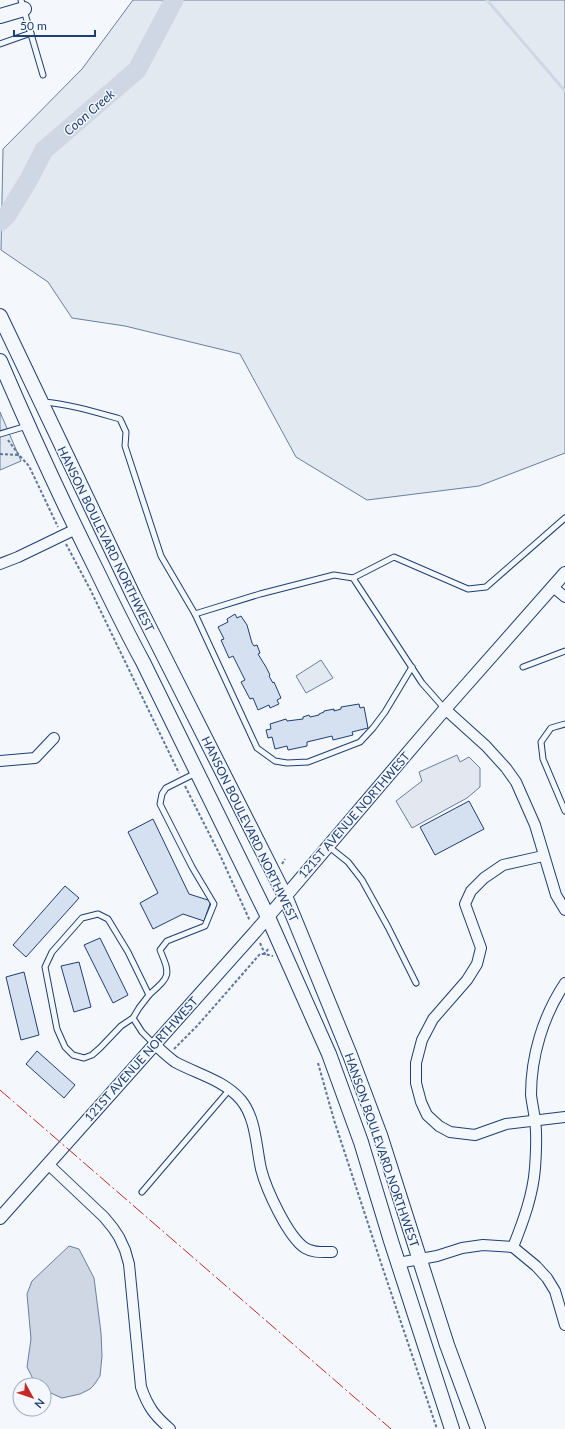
<svg xmlns="http://www.w3.org/2000/svg" width="565" height="1429" viewBox="0 0 565 1429" font-family="Lato,sans-serif">
	<style>
		.green { fill: #e3e9f0; stroke: #687fa3 }
		.parking { fill: #e3e8f0; stroke: #687fa3 }
		.water { fill: #cfd7e4; stroke: #687fa3 }
		.lines { fill: none; stroke-linecap: round; stroke-linejoin: round }
		.stream { stroke: #cfd7e4; stroke-width: 3 }
		.river { stroke: #cfd7e4; stroke-width: 19 }
		.building { fill: #d5e0f0; stroke: #1d3f73 }
		.service-casing { stroke: #1d3f73; stroke-width: 7 }
		.minor-casing { stroke: #1d3f73; stroke-width: 12 }
		.tertiary-casing { stroke: #1d3f73; stroke-width: 14 }
		.secondary-casing { stroke: #1d3f73; stroke-width: 16 }
		.path { stroke: #5e769c; stroke-width: 2; stroke-dasharray: 3 2; stroke-linecap: butt }
		.service { stroke: #f4f7fb; stroke-width: 5 }
		.minor { stroke: #f4f7fb; stroke-width: 10 }
		.tertiary { stroke: #f4f7fb; stroke-width: 12 }
		.secondary { stroke: #f4f7fb; stroke-width: 14 }
		.power { stroke: #c62828; stroke-width: 1; stroke-dasharray: 14 3 2 3; stroke-linecap: butt }
		.labels { text-anchor: middle; dominant-baseline: central; stroke-width: 3; stroke-linejoin: round; paint-order: stroke }
		.street-label { font-size: 12px; fill: #1d3f73; stroke: #f4f7fb }
		.water-label { font-size: 13px; font-style: italic; fill: #1d3f73; stroke: #f4f7fb }
	</style>
	<rect width="100%" height="100%" fill="#f4f7fb"/>
	<g class="green">
		<polygon points="133,0 565,0 565,453 479,486 367,500 296,457 240,354 125,326 72,318 48,282 1,250 3,149 82,69"/>
		<polygon points="0,412 21,461 0,470"/>
		<polygon points="321,660 333,678 306,693 296,676"/>
	</g>
	<polygon class="parking" points="457,755 460,762 469,757 480,768 480,787 467,798 412,828 396,801 422,781 419,772"/>
	<polygon class="water" points="69,1246 79,1249 94,1278 101,1333 102,1356 100,1376 94,1385 90,1389 80,1394 62,1398 44,1390 44,1385 36,1385 27,1367 31,1339 27,1294 32,1281"/>
	<g class="lines">
		<polyline class="stream" points="487,0 565,91"/>
		<polyline class="river" points="0,222 7,215 28,181 44,150 137,70 174,0"/>
	</g>
	<g class="building">
		<polygon points="235,614 237,618 241,616 247,625 252,643 254,646 257,645 260,653 258,654 266,667 270,675 269,676 273,683 274,682 281,698 277,700 279,704 270,708 269,705 258,710 253,698 250,699 241,682 245,680 233,656 229,658 221,640 224,639 218,627 228,622 227,619"/>
		<polygon points="359,704 360,708 364,707 368,728 352,732 353,735 333,740 332,736 307,742 307,746 288,750 287,746 275,749 272,737 268,738 266,730 271,729 270,724 286,719 287,721 303,719 303,717 309,715 310,717 319,715 319,714 324,712 324,711 334,709 334,711 341,709 341,707"/>
		<polygon points="469,801 484,829 435,855 420,827"/>
		<polygon points="153,819 189,894 211,901 204,921 183,914 153,929 140,903 158,893 128,832"/>
		<polygon points="65,886 79,898 26,957 13,945"/>
		<polygon points="100,938 128,995 113,1003 84,945"/>
		<polygon points="79,962 91,1007 74,1012 61,966"/>
		<polygon points="24,972 39,1035 21,1040 6,977"/>
		<polygon points="37,1051 75,1085 64,1098 26,1064"/>
	</g>
	<g class="lines">
		<g class="service-casing">
			<g id="service">
				<polyline points="21,0 43,75"/>
				<polyline points="0,44 31,33"/>
				<path d="M 43,402 C 69,404 95,412 120,419 L 126,432 L 125,446 L 161,556 L 195,614 L 257,748 L 275,761 L 287,763 L 308,762 L 360,742 L 373,728 L 385,712 L 412,667"/>
				<polyline points="0,434 27,426"/>
				<polyline points="353,578 394,557 468,589 486,587 565,518"/>
				<polyline points="195,614 260,594 334,575 353,578 422,683 445,709"/>
				<polyline points="523,667 565,651"/>
				<polyline points="565,724 551,728 541,742 543,759 565,811"/>
				<polyline points="328,846 348,862 362,880 388,927 416,983"/>
				<polygon points="98,914 108,919 128,952 149,995 139,1008 133,1018 121,1026 100,1048 92,1055 84,1058 73,1055 65,1047 57,1029 45,967 52,952 82,918"/>
				<path d="M 149,995 C 170,976 171,976 160,950 L 167,941 L 205,926 L 214,904 L 192,867 L 160,804 L 162,794 L 166,788 L 196,773"/>
				<polyline points="133,1018 142,1032 154,1044"/>
				<polyline points="142,1192 230,1089"/>
			</g>
		</g>
		<g class="minor-casing">
			<g id="minor">
				<polyline points="0,564 18,557 76,529"/>
				<polyline points="553,587 565,597"/>
				<polyline points="445,709 486,746 506,768 516,782 535,825 556,895 565,910"/>
				<polyline points="0,761 35,758 54,738"/>
				<polyline points="543,856 503,865 484,878 471,891 465,904 481,948 477,964 467,980 433,1019 422,1040 416,1063 416,1083 421,1102 427,1115 439,1126 450,1132 475,1135 506,1124 565,1117"/>
				<path d="M 154,1044 C 161,1050 168,1057 175,1062 C 197,1074 224,1080 241,1100 C 256,1118 256,1146 261,1169 C 266,1189 288,1237 305,1248 C 313,1253 322,1252 332,1252"/>
				<path d="M 48,1164 L 104,1217 L 113,1228 L 119,1237 L 125,1250 L 129,1264 L 141,1387 C 148,1407 154,1415 170,1429"/>
				<path d="M 513,1247 C 523,1222 533,1195 535,1168 C 536,1154 537,1134 535,1120 C 534,1112 532,1103 531,1095 C 531,1056 543,1016 565,983"/>
				<polyline points="398,1263 437,1256 462,1248 483,1245 513,1247 536,1266 547,1278 555,1291 565,1325"/>
			</g>
		</g>
		<g class="tertiary-casing">
			<polyline id="tertiary" points="0,1218 255,932 445,709 565,573"/>
		</g>
		<g class="secondary-casing">
			<g id="secondary">
				<polyline points="0,16 24,9"/>
				<polyline points="0,316 134,597 285,896 350,1055 380,1135 447,1345 478,1429"/>
				<path d="M 0,361 C 30,431 62,501 96,569 C 111,600 126,631 143,662 L 268,917 L 329,1054 L 361,1142 L 391,1241 L 452,1429"/>
			</g>
		</g>
		<g class="path">
			<polyline points="8,440 19,455 29,466 58,527"/>
			<polyline points="0,454 19,455"/>
			<polyline points="66,544 90,589 179,773"/>
			<polyline points="185,786 220,855 250,921"/>
			<polyline points="282,864 285,859"/>
			<polyline points="260,943 265,954 268,949"/>
			<polyline points="174,1049 198,1025 260,954 265,954 273,956"/>
			<polyline points="318,1063 334,1120 382,1266 437,1429"/>
		</g>
		<use href="#service" class="service"/>
		<use href="#minor" class="minor"/>
		<use href="#tertiary" class="tertiary"/>
		<use href="#secondary" class="secondary"/>
		<polyline class="power" points="0,1090 391,1429"/>
	</g>
	<g class="labels">
		<g class="street-label">
			<text transform="translate(106 539) rotate(64)">HANSON BOULEVARD NORTHWEST</text>
			<text transform="translate(354 815) rotate(-49)">121ST AVENUE NORTHWEST</text>
			<text transform="translate(250 829) rotate(64)">HANSON BOULEVARD NORTHWEST</text>
			<text transform="translate(141 1059) rotate(-48)">121ST AVENUE NORTHWEST</text>
			<text transform="translate(382 1150) rotate(71)">HANSON BOULEVARD NORTHWEST</text>
		</g>
		<g class="water-label">
			<text transform="translate(89 112) rotate(-41)">Coon Creek</text>
		</g>
	</g>
	<g transform="translate(32 1397) rotate(130)"><circle r="19" fill="#f4f7fb" stroke="#9eadc5"/>
	<path d="M0-3L7 15L0 10L-7 15Z" fill="#c62828"/>
	<text y="-6" font-size="11" font-weight="bold" text-anchor="middle" fill="#1d3f73">N</text>
	</g>
	<path d="M14 30v6h81v-6" fill="none" stroke="#1d3f73" stroke-width="2"/>
	<text x="20" y="30" font-size="12" fill="#1d3f73" stroke="#f4f7fb" stroke-width="3" paint-order="stroke">50 m</text>
</svg>
